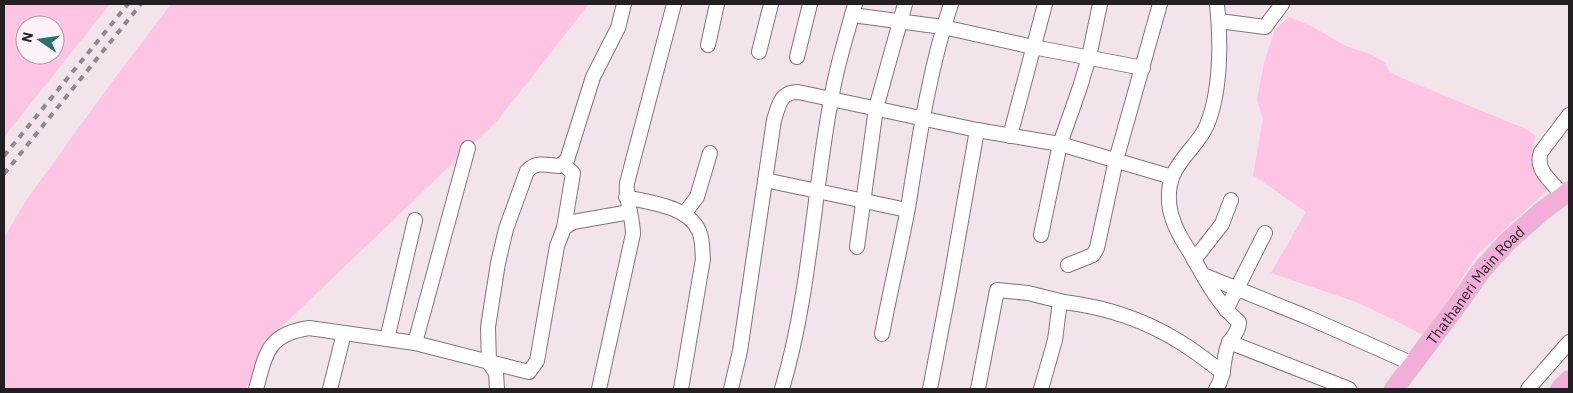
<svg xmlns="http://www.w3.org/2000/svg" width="1573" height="393" viewBox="0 0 1573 393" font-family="'IBM Plex Sans',sans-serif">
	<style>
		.green { fill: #fdc4e4; fill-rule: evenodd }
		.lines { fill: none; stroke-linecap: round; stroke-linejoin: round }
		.minor-casing { stroke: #81747b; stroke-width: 16 }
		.major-casing { stroke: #cac9ca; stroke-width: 20 }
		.minor { stroke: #fff; stroke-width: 14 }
		.major { stroke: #f2aed8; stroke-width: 18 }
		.rail { stroke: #92878d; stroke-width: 4; stroke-dasharray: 6 6; stroke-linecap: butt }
		.labels { text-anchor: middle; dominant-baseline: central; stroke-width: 4.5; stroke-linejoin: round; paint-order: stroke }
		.street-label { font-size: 15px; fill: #241f22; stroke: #fef2f9 }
	</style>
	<rect width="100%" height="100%" fill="#f3e4ec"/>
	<g class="green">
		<path d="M 4,4 L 110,4 L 4,137 ZM 25,25 L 55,25 L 55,55 L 25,55 Z"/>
		<polygon points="171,4 589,4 498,120 273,335 246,389 4,389 4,238 25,202 114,79"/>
		<polygon points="1289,17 1311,26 1346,46 1370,54 1384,62 1390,72 1404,79 1526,129 1535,135 1531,163 1555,183 1478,254 1425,336 1390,318 1356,302 1271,273 1306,212 1253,175 1263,119 1257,100 1264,63 1275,29"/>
	</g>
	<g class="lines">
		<g class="minor-casing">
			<g id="minor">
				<polyline points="852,15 943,27 1033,47 1143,68"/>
				<polyline points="1219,21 1265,27 1282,4"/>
				<polyline points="708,45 717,4"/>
				<polyline points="759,52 771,4"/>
				<polyline points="797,57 810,4"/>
				<polyline points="1010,136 1045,4"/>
				<polyline points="563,164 573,173 564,228"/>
				<polyline points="765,180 907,210"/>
				<path d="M 1564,196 C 1553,183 1534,170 1541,152 L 1569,115"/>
				<path d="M 626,197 C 651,203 688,206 699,231 C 703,240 702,250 703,259 L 681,389"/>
				<polyline points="684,214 697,197 710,153"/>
				<polyline points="1041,235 1060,144 1080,87 1089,57 1100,4"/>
				<polyline points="857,247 876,108 905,4"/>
				<polyline points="1194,260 1222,224 1231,200"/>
				<polyline points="1068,265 1093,255 1097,248 1116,160 1160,4"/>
				<polyline points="1203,275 1307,317 1413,364"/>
				<polyline points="1226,310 1265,233"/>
				<path d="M 882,334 C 890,292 900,250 908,208 C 919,139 929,70 951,4"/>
				<polyline points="387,339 415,220"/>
				<polyline points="1229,342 1349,389"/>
				<polyline points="415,343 468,148"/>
				<path d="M 256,389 C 266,354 267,334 309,328 L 415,343 L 529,372 L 537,361 L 557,246 L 564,228 L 573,222 L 630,212"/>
				<polyline points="330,389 344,333"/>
				<path d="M 497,389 L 496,373 L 489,363 L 488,327 L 498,263 L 506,229 L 527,171 C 536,161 546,165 559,166 L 567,160 L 593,77 L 618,28 L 624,4"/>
				<path d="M 599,389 L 633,234 C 633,216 625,201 627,183 L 674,4"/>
				<path d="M 731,389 L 740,351 L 774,120 C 779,105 780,92 798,92 L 977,130 L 1060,144 L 1172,177"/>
				<path d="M 782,389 C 810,295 813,196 831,100 C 836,67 847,35 855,4"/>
				<polyline points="930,389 950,284 977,130"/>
				<polyline points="978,389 997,290 1028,293 1064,302"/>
				<path d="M 1041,389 L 1055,340 L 1059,309 L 1061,304 L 1064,302 C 1105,307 1145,320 1180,342 C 1195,351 1209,362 1223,373"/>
				<path d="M 1216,389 C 1226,375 1222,358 1229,343 C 1233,336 1239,331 1239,322 C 1217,303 1205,279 1191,254 C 1184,243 1177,233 1173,220 C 1168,207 1167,189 1173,175 C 1181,156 1199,144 1207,125 C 1221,91 1221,40 1217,4"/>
				<polyline points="1528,389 1569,342"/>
			</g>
		</g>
		<g class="major-casing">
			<g id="major">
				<path id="s1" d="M 1394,389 L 1455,308 L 1481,271 L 1508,241 L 1541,212 L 1569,191"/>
				<polyline points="1560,389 1569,380"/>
			</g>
		</g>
		<use href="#minor" class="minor"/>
		<use href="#major" class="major"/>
		<g class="rail">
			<polyline points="4,156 128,4"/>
			<polyline points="4,174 141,4"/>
		</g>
	</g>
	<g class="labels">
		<g class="street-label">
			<text stroke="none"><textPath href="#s1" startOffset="132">Thathaneri Main Road</textPath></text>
		</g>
	</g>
	<rect width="1573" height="393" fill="none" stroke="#241f22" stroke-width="10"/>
	<g transform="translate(40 40) rotate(283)"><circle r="24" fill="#fef2f9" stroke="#a79ea3"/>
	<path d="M0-4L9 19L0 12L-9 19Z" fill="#277170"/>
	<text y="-8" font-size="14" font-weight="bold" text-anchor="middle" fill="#241f22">N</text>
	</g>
</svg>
